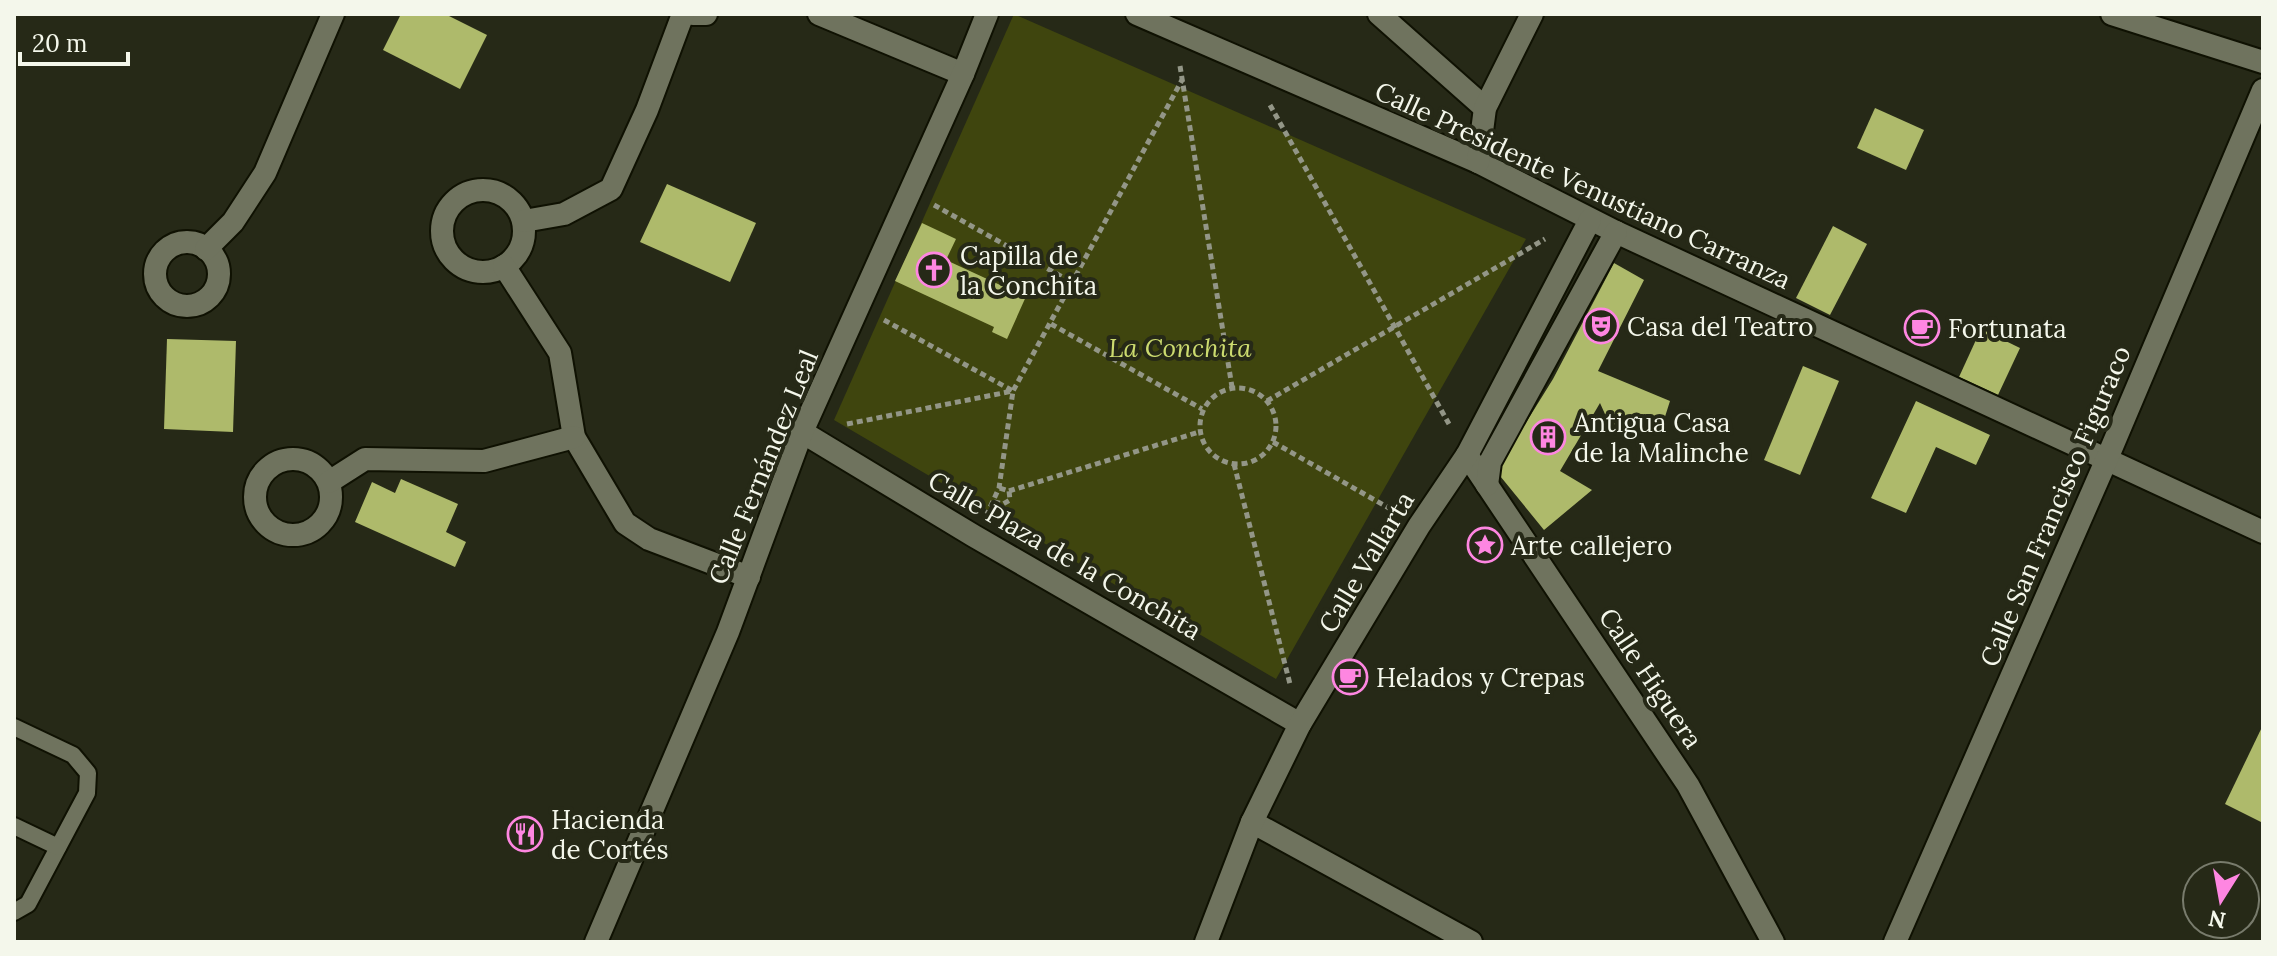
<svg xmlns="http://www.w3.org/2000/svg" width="2277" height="956" viewBox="0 0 2277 956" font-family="Lora,serif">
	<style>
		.park { fill: #3f450e }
		.building { fill: #aeba6b }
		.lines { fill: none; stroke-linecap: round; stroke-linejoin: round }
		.service-casing { stroke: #0f1102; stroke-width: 20 }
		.minor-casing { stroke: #0f1102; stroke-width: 26 }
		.path { stroke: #939687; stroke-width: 5; stroke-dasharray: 6 4; stroke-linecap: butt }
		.service { stroke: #6f735e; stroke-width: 16 }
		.minor { stroke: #6f735e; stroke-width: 22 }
		.labels { text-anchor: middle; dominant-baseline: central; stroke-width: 8; stroke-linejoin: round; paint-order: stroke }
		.street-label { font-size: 26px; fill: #f4f7eb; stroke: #262917 }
		.poi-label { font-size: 26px; fill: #f4f7eb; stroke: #262917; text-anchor: start }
		.park-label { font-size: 26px; font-style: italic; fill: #ccdb6f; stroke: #262917 }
	</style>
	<rect width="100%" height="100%" fill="#262917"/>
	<polygon class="park" points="1014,14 1526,239 1276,679 834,420"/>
	<g class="building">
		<polygon points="401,14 445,14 487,35 460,89 383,50"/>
		<polygon points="1875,108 1924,130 1906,170 1857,148"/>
		<polygon points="667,184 756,223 730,282 640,242"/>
		<polygon points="922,223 956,239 946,260 1011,290 1013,286 1028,292 1007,339 992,332 994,327 895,281"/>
		<polygon points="1833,226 1867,244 1830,315 1796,298"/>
		<polygon points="1614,263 1644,280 1598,371 1670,401 1663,423 1640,435 1609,423 1600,403 1560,471 1592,490 1544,530 1496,471 1553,379"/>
		<polygon points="1981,329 2020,348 1998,395 1959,377"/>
		<polygon points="167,339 236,341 233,432 164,429"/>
		<polygon points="1803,366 1839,381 1800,475 1764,460"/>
		<polygon points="1916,401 1990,435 1976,465 1936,447 1906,513 1871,498"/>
		<polygon points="401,479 458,504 446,532 466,542 455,567 355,522 372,482 395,493"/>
		<polygon points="2263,725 2263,823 2225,804"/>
	</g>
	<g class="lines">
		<g class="service-casing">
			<g id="service">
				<polyline points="14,727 73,755 88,773 87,793 28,904 14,912"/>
				<polyline points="14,826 58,847"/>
			</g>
		</g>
		<g class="minor-casing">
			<g id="minor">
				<polyline points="693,14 706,14"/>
				<polyline points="819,14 963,74"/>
				<polyline points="1137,14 1478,162 1616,232 2263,532"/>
				<polyline points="1379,14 1485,108"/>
				<polyline points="2112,14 2263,62"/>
				<polyline points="1478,162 1485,108 1532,14"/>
				<circle cx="483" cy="231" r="41"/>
				<polyline points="524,221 564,214 611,189 647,110 683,14"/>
				<circle cx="187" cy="274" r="32"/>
				<polyline points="206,249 233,222 265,173 333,14"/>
				<polyline points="504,266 560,353 574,437 625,523 649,539 749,577"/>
				<polyline points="802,432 974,536 1300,724"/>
				<polyline points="1467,455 1688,785 1773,942"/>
				<circle cx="293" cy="497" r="38"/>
				<polyline points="329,482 365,459 484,461 574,437"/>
				<polyline points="1487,485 1490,462 1616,232"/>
				<polyline points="1252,822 1471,942"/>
				<polyline points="596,942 728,632 802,432 963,74 987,14"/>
				<polyline points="1206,942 1252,822 1300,724 1419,526 1467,455 1590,220"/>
				<polyline points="1895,942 2106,461 2263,90"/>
			</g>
		</g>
		<g class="path">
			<polyline points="1180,66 1232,387"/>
			<polyline points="1270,105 1449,424"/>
			<polyline points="934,205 1073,283"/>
			<polyline points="884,320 1013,391 999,488 987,514"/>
			<polyline points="1051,324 1202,409"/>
			<circle cx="1238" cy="426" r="38"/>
			<polyline points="1267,401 1545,239"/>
			<polyline points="847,424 1013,391 1182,80"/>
			<polyline points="1273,442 1394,511"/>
			<polyline points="1234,464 1290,684"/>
			<polyline points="1009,491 1199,432"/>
			<polyline points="994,502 1003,504 1010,500 1009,491 999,488"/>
		</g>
		<use href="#service" class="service"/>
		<use href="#minor" class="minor"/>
	</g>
	<defs>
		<g id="church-ring" transform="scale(1.8)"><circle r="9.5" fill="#262917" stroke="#fe86e1" stroke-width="1.5"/><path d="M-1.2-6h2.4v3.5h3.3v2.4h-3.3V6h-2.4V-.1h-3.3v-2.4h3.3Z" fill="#fe86e1"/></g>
		<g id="theatre-ring" transform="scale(1.8)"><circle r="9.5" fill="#262917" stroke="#fe86e1" stroke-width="1.5"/><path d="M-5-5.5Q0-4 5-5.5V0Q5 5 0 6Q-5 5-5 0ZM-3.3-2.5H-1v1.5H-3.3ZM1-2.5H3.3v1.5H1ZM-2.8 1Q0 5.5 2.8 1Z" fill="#fe86e1"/></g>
		<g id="cafe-ring" transform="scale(1.8)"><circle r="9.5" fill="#262917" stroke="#fe86e1" stroke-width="1.5"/><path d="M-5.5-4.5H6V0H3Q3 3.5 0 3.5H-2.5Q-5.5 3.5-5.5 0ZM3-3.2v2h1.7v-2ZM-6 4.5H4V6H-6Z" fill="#fe86e1"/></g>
		<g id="building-ring" transform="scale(1.8)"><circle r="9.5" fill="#262917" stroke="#fe86e1" stroke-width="1.5"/><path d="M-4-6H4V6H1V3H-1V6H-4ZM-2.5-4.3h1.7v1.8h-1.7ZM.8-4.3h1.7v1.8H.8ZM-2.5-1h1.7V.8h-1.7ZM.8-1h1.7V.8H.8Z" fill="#fe86e1"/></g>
		<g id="sight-ring" transform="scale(1.8)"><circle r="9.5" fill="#262917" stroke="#fe86e1" stroke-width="1.5"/><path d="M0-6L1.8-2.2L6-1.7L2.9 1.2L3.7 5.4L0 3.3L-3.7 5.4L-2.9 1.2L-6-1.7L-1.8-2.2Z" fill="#fe86e1"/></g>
		<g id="restaurant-ring" transform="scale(1.8)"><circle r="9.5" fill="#262917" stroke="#fe86e1" stroke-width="1.5"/><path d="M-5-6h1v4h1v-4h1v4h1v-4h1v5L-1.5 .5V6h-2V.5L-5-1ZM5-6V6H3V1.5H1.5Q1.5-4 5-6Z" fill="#fe86e1"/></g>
	</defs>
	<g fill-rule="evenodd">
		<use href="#church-ring" x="934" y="270"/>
		<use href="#theatre-ring" x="1601" y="326"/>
		<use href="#cafe-ring" x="1922" y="328"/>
		<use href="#building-ring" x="1548" y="437"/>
		<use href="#sight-ring" x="1485" y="545"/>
		<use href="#cafe-ring" x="1350" y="677"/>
		<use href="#restaurant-ring" x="525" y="834"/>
	</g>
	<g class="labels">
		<g class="street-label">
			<text transform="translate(1583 185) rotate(25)">Calle Presidente Venustiano Carranza</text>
			<text transform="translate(763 467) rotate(-68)">Calle Fernández Leal</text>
			<text transform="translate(2055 506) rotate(-67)">Calle San Francisco Figuraco</text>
			<text transform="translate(1065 555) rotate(30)">Calle Plaza de la Conchita</text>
			<text transform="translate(1366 562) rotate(-59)">Calle Vallarta</text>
			<text transform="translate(1651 678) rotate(56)">Calle Higuera</text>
		</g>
		<g class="poi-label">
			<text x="960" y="255">Capilla de<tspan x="960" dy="30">la Conchita</tspan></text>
			<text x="1627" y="326">Casa del Teatro</text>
			<text x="1948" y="328">Fortunata</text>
			<text x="1574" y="422">Antigua Casa<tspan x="1574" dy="30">de la Malinche</tspan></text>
			<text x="1511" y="545">Arte callejero</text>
			<text x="1376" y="677">Helados y Crepas</text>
			<text x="551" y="819">Hacienda<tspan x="551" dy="30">de Cortés</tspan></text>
		</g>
		<g class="park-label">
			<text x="1180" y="347">La Conchita</text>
		</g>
	</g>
	<rect width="2277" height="956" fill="none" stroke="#f4f7eb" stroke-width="32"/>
	<g transform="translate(2221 900) rotate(191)"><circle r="38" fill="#262917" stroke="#787b6c" stroke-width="2"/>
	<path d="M0-6L14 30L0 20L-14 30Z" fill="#fe86e1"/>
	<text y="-12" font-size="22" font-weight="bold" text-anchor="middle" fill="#f4f7eb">N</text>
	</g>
	<path d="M20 52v12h108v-12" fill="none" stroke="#f4f7eb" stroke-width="4"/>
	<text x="32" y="52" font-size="24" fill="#f4f7eb" stroke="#262917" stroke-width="6" paint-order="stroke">20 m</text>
</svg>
